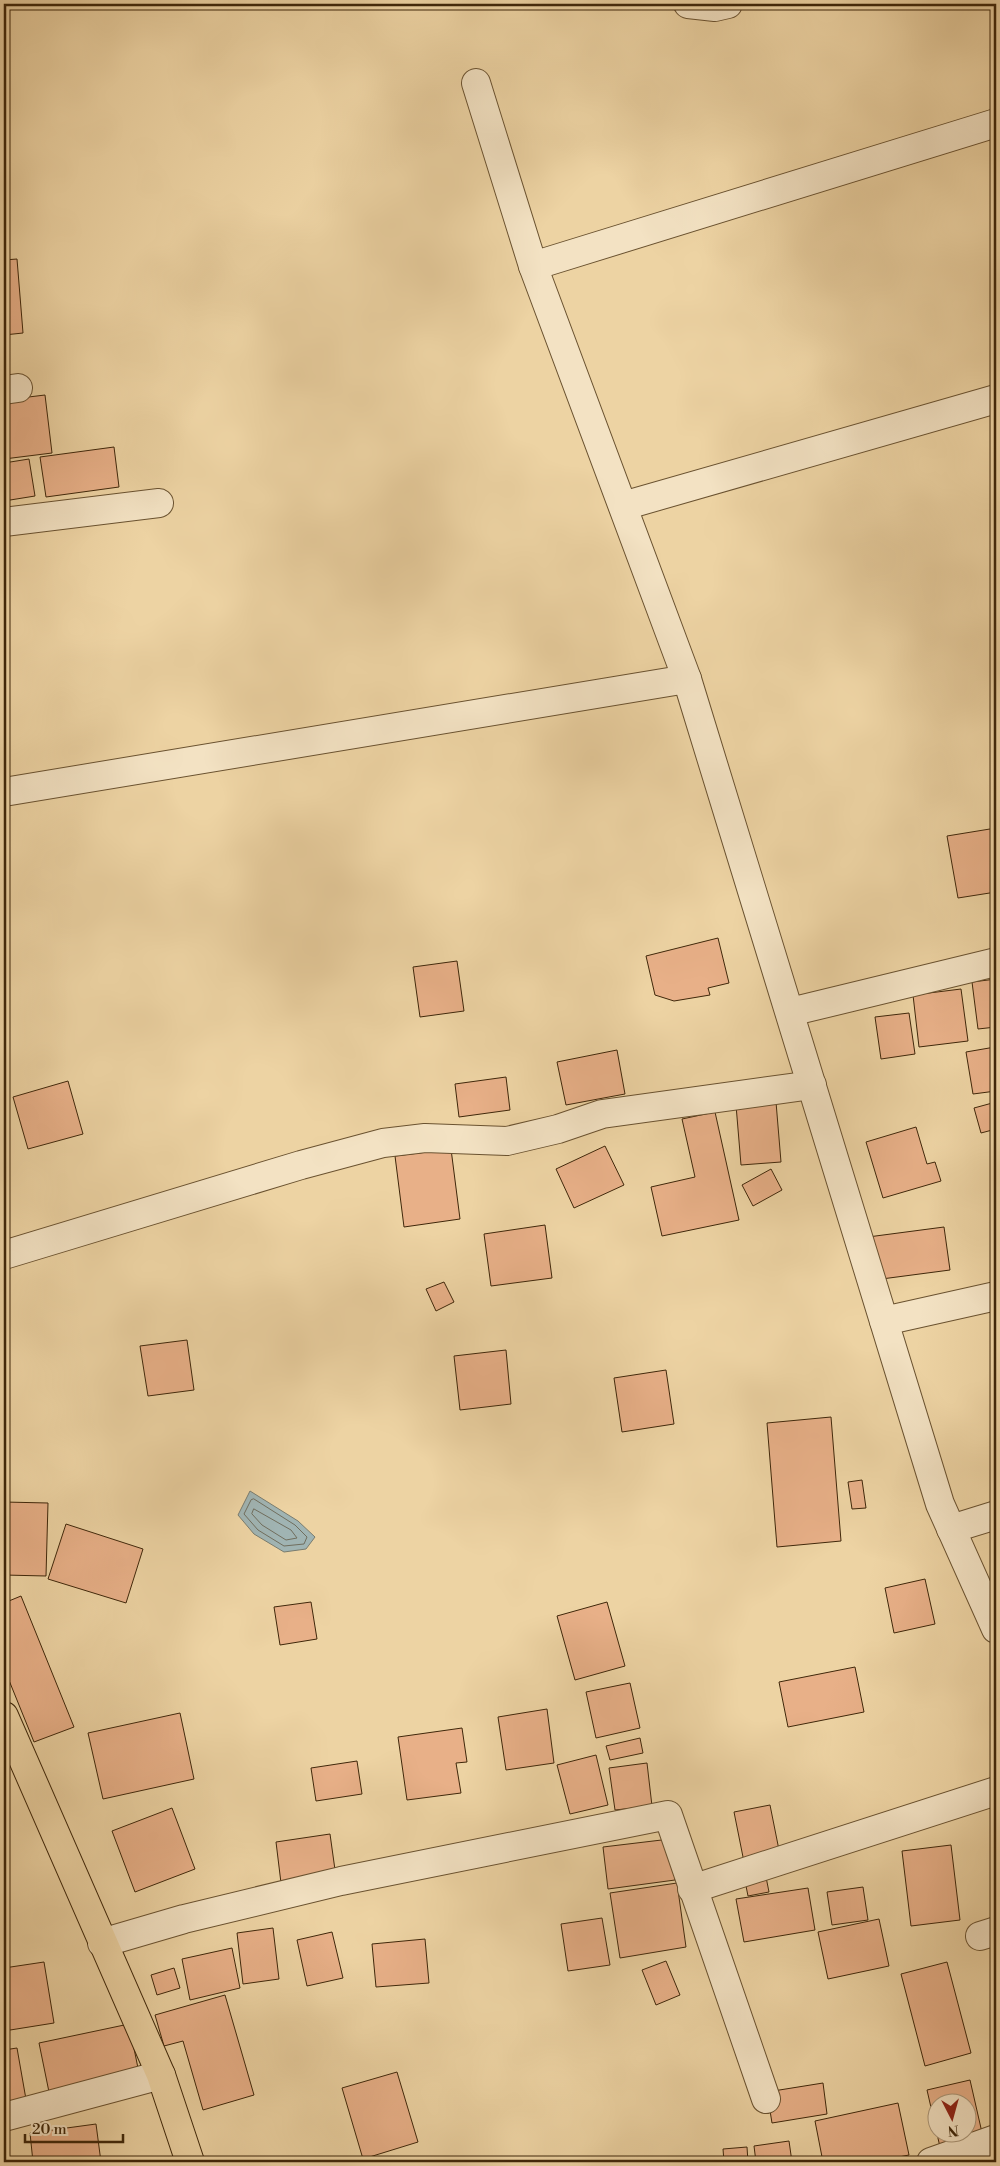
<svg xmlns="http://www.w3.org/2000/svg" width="1000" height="2166" viewBox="0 0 1000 2166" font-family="'Libre Bodoni',serif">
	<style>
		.water { fill: #a0b4b3; stroke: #797c6f }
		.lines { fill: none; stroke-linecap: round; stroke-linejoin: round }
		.shore { stroke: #706e5e; stroke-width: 1 }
		.building { fill: #e8b088; stroke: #3f270a; fill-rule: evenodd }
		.minor-casing { stroke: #6a5230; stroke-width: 30 }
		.major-casing { stroke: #3f270a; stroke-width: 30 }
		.minor { stroke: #f3e2c3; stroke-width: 28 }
		.major { stroke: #edd3a3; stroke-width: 28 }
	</style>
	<rect width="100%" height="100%" fill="#edd3a3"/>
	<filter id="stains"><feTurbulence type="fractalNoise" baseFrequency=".004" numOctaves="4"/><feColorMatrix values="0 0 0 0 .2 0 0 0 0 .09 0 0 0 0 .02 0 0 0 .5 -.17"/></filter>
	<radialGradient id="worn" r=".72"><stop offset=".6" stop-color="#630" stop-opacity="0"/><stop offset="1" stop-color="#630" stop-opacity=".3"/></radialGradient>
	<polygon class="water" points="250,1491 298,1521 315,1537 306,1549 284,1552 254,1534 238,1515"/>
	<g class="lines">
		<g class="shore">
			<polygon points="254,1499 295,1525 307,1537 304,1544 284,1546 258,1530 244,1514 251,1500"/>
			<polygon points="254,1509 291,1530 297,1538 286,1540 262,1525 252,1514"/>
		</g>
	</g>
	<g class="building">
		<polygon points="17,259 23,333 4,335 4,260"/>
		<polygon points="45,395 52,453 4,459 4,400"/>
		<polygon points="114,447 119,487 46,497 40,457"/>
		<polygon points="29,459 35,496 4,501 4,463"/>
		<polygon points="996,828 996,892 958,898 947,836"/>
		<polygon points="718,938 729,983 708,988 710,995 674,1001 655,995 646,956"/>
		<polygon points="457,961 464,1011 420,1017 413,967"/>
		<polygon points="996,979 996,1027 978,1029 972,982"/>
		<polygon points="961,989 968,1041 919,1047 913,995"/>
		<polygon points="909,1013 915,1054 881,1059 875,1017"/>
		<polygon points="995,1047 996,1091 973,1094 966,1052"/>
		<polygon points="617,1050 625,1094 566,1105 557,1062"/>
		<polygon points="506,1077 510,1110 459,1117 455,1084"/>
		<polygon points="68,1081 83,1134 28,1149 13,1097"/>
		<polygon points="776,1102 781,1162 741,1165 736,1105"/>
		<polygon points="996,1102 996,1129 981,1133 974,1108"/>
		<polygon points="715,1112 739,1220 662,1236 651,1187 695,1177 682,1119"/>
		<polygon points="916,1127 927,1164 935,1162 941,1181 883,1198 866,1142"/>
		<polygon points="605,1146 624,1185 574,1208 556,1169"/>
		<polygon points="451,1149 460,1219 404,1227 395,1156"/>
		<polygon points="771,1169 782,1190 753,1206 742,1185"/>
		<polygon points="545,1225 552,1278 491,1286 484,1234"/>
		<polygon points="944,1227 950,1270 874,1280 868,1237"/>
		<polygon points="444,1282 454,1302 436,1311 426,1289"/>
		<polygon points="187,1340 194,1390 148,1396 140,1346"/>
		<polygon points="506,1350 511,1404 460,1410 454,1356"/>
		<polygon points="666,1370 674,1424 622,1432 614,1378"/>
		<polygon points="831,1417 841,1541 777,1547 767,1423"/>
		<polygon points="862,1480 866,1508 852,1509 848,1482"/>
		<polygon points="4,1502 48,1503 46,1576 4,1575"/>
		<polygon points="66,1524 143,1549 126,1603 48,1579"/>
		<polygon points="925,1579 935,1624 894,1633 885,1588"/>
		<polygon points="21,1596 74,1727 34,1742 4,1668 4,1603"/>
		<polygon points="311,1602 317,1639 280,1645 274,1607"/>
		<polygon points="607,1602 625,1666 575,1680 557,1616"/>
		<polygon points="855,1667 864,1712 788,1727 779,1682"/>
		<polygon points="630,1683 640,1728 596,1738 586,1692"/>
		<polygon points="547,1709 554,1763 506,1770 498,1717"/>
		<polygon points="180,1713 194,1779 103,1799 88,1733"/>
		<polygon points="462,1728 467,1762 456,1763 461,1793 407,1800 398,1737"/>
		<polygon points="640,1738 643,1753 610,1760 606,1746"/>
		<polygon points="596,1755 608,1805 570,1814 557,1765"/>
		<polygon points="357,1761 362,1794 316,1801 311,1768"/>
		<polygon points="647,1763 652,1806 615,1810 609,1768"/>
		<polygon points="770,1805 780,1855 744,1862 734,1812"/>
		<polygon points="172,1808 195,1869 135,1892 112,1831"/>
		<polygon points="330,1834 336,1877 281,1883 276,1842"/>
		<polygon points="670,1839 675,1880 608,1889 603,1847"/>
		<polygon points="951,1845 960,1920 911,1926 902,1851"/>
		<polygon points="766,1877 769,1892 748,1896 745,1881"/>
		<polygon points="677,1883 686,1947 620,1958 610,1893"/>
		<polygon points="863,1887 868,1920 832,1925 827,1892"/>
		<polygon points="808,1888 815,1930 744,1942 736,1899"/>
		<polygon points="602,1918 610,1965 568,1971 561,1924"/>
		<polygon points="879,1919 889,1966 828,1979 818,1932"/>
		<polygon points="273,1928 279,1979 243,1984 237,1933"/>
		<polygon points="332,1932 343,1978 307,1986 297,1940"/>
		<polygon points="425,1939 429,1983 376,1987 372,1944"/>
		<polygon points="232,1948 240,1988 190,2000 182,1959"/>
		<polygon points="666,1961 680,1995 656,2005 642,1970"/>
		<polygon points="44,1962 54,2023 4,2031 4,1968"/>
		<polygon points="947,1962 971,2053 925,2066 901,1974"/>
		<polygon points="174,1968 180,1988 157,1995 151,1975"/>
		<polygon points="225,1995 254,2095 203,2110 183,2041 164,2046 155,2015"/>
		<polygon points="129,2024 139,2073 49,2092 39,2043"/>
		<polygon points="17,2048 27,2105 4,2108 4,2050"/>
		<polygon points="397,2072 418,2142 363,2159 342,2088"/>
		<path d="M 970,2080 L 983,2137 L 940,2147 L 927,2090 ZM 938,2104 L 968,2104 L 968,2134 L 938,2134 Z"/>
		<polygon points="823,2083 827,2114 772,2123 767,2092"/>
		<polygon points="898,2103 909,2155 873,2162 823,2162 815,2121"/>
		<polygon points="96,2124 101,2162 33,2162 30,2133"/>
		<polygon points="789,2141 792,2162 756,2162 754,2146"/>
		<polygon points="747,2147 748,2162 724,2162 723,2149"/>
	</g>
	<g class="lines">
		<g class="minor-casing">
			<g id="minor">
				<polyline points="688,4 715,7 728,4"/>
				<polyline points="476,83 533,266 687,679 940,1504 996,1629"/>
				<polyline points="533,266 996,123"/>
				<polyline points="4,390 18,388"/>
				<polyline points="623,506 996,399"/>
				<polyline points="4,522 159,503"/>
				<polyline points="4,792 687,679"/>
				<polyline points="790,1012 996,962"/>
				<polyline points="4,1255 301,1165 383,1143 425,1138 507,1141 558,1129 602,1114 812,1085"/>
				<polyline points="884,1321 996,1296"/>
				<polyline points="951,1529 996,1515"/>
				<polyline points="692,1889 996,1791"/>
				<polyline points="980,1936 996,1931"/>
				<polyline points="102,1943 184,1919 341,1881 668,1815 766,2099"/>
				<polyline points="4,2117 161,2075"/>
				<polyline points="931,2162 996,2139"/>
			</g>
		</g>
		<g class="major-casing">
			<polyline id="major" points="4,1716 161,2075 190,2162"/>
		</g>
		<use href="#minor" class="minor"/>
		<use href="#major" class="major"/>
	</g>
	<rect width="1000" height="2166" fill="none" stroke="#edd3a3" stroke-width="20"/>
	<rect x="5" y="5" width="990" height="2156" fill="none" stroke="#3f270a" stroke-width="2.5"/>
	<rect x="10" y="10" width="980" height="2146" fill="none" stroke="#3f270a"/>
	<g transform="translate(952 2118) rotate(174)"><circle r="24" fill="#f3e2c3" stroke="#ab9779"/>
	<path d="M0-4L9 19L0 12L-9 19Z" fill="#8f2418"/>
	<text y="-8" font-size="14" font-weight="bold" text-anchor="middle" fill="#3f270a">N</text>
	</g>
	<path d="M25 2134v8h98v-8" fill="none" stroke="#3f270a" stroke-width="2.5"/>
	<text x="32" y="2134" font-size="15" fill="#3f270a" stroke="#f3e2c3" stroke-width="4" paint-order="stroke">20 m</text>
	<rect width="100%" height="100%" filter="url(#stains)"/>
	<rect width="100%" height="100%" fill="url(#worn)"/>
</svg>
